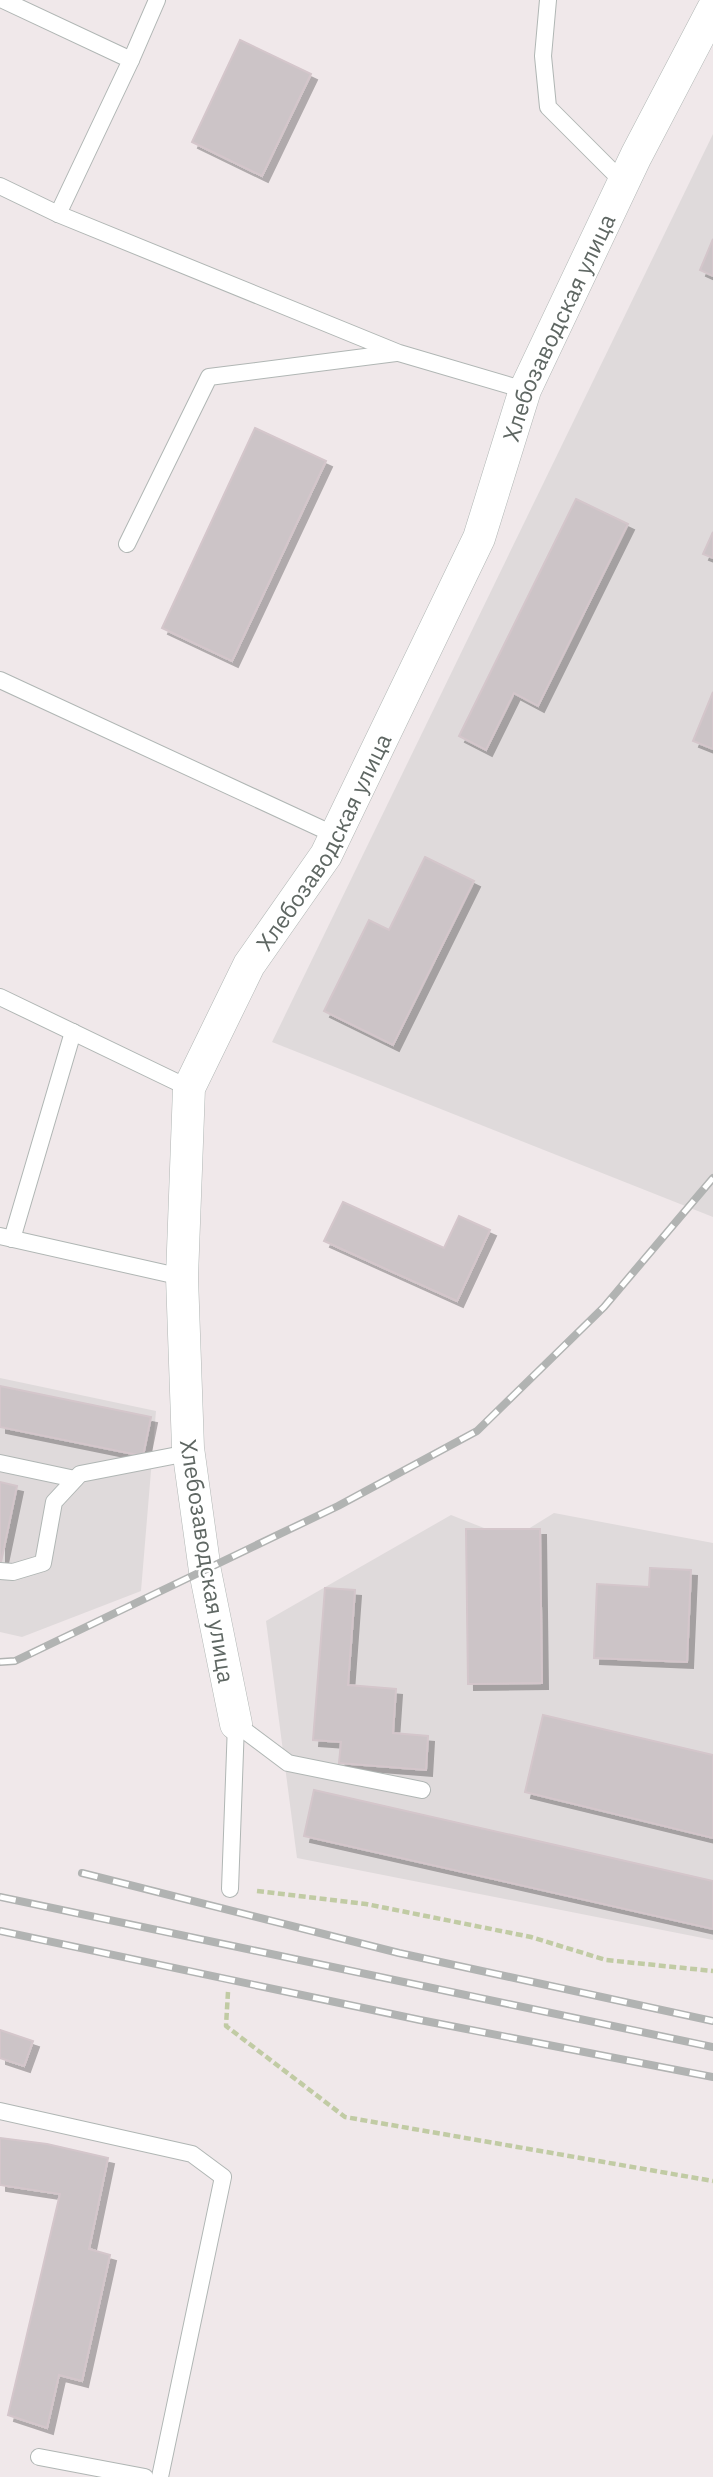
<svg xmlns="http://www.w3.org/2000/svg" width="713" height="2477" viewBox="0 0 713 2477" font-family="'IBM Plex Sans',sans-serif">
	<style>
		.industrial { fill: #dfdadb }
		.building { fill: #ccc4c7; stroke: #d4c6cb; stroke-width: 2; filter: url(#shadow) }
		.lines { fill: none; stroke-linecap: round; stroke-linejoin: round }
		.service-casing { stroke: #b0b6b4; stroke-width: 18 }
		.minor-casing { stroke: #b0b6b4; stroke-width: 33 }
		.path { stroke: #c1cba4; stroke-width: 4.5; stroke-dasharray: 7 3.5; stroke-linecap: butt }
		.service { stroke: #fff; stroke-width: 16 }
		.minor { stroke: #fff; stroke-width: 32 }
		.rail-casing { stroke: #b1b3b2; stroke-width: 8 }
		.rail { stroke: #fff; stroke-width: 5; stroke-dasharray: 16; stroke-linecap: butt }
		.labels { text-anchor: middle; dominant-baseline: central; stroke-width: 5; stroke-linejoin: round; paint-order: stroke }
		.street-label { font-size: 23px; fill: #5f6763; stroke: #fff }
	</style>
	<defs>
		<filter id="shadow"><feDropShadow dx="6" dy="6" stdDeviation="0" flood-color="#0004"/></filter>
	</defs>
	<rect width="100%" height="100%" fill="#f0e8ea"/>
	<g class="industrial">
		<polygon points="713,134 713,1217 272,1042"/>
		<polygon points="0,1378 156,1411 141,1591 22,1637 0,1632"/>
		<polygon points="554,1513 713,1543 713,1940 297,1858 266,1621 451,1515 512,1539"/>
	</g>
	<g class="building">
		<polygon points="240,40 311,74 262,176 192,142"/>
		<polygon points="713,239 713,276 700,270"/>
		<polygon points="255,428 326,461 232,661 162,628"/>
		<polygon points="576,499 628,524 538,706 514,693 486,750 459,736"/>
		<polygon points="713,532 713,558 703,554"/>
		<polygon points="713,692 713,749 693,741"/>
		<polygon points="425,857 474,881 393,1045 324,1011 369,920 389,930"/>
		<polygon points="343,1202 444,1248 459,1216 490,1230 457,1301 324,1241"/>
		<polygon points="0,1386 151,1417 143,1456 0,1427"/>
		<polygon points="0,1482 17,1486 0,1567"/>
		<polygon points="466,1529 540,1529 542,1683 468,1684"/>
		<polygon points="650,1568 691,1570 687,1662 594,1658 597,1584 649,1587"/>
		<polygon points="325,1588 355,1590 348,1685 396,1689 393,1733 428,1736 426,1770 339,1763 341,1742 313,1740"/>
		<polygon points="543,1715 713,1755 713,1838 525,1792"/>
		<polygon points="314,1790 713,1881 713,1929 304,1836"/>
		<polygon points="0,2030 33,2041 24,2066 0,2058"/>
		<polygon points="0,2138 47,2144 108,2158 89,2249 110,2255 82,2381 59,2375 47,2428 8,2415 60,2194 0,2185"/>
	</g>
	<g class="lines">
		<g class="service-casing">
			<g id="service">
				<polyline points="3,0 131,60 58,214"/>
				<polyline points="548,0 543,56 548,107 623,182"/>
				<polyline points="131,60 157,0"/>
				<polyline points="0,186 58,214 399,353 525,390"/>
				<polyline points="127,544 209,377 396,353"/>
				<polyline points="0,680 335,835"/>
				<polyline points="0,997 189,1088"/>
				<polyline points="0,1236 182,1277"/>
				<polyline points="12,1239 73,1032"/>
				<polyline points="0,1463 75,1479"/>
				<polyline points="0,1571 13,1572 43,1563 54,1502 80,1474 188,1453"/>
				<polyline points="236,1724 288,1763 422,1790"/>
				<polyline points="230,1889 236,1724"/>
				<polyline points="0,2111 192,2154 223,2177 160,2477"/>
				<polyline points="39,2457 145,2477"/>
			</g>
		</g>
		<g class="minor-casing">
			<g id="minor">
				<path id="s1" d="M 236,1724 L 205,1571 L 188,1448 L 182,1277 L 189,1088 L 249,965 L 326,855 L 479,538 L 525,390 L 636,156 L 713,9"/>
			</g>
		</g>
		<g class="path">
			<polyline points="257,1891 366,1904 531,1937 606,1960 713,1971"/>
			<polyline points="228,1992 226,2026 345,2117 713,2181"/>
		</g>
		<use href="#service" class="service"/>
		<use href="#minor" class="minor"/>
		<g class="rail-casing">
			<g id="rail">
				<polyline points="0,1662 15,1661 338,1506 477,1431 604,1307 713,1178"/>
				<polyline points="82,1873 399,1953 713,2021"/>
				<polyline points="0,1897 713,2047"/>
				<polyline points="0,1931 420,2020 713,2077"/>
			</g>
		</g>
		<use href="#rail" class="rail"/>
	</g>
	<g class="labels">
		<g class="street-label">
			<text stroke="none"><textPath href="#s1" startOffset="1489">Хлебозаводская улица</textPath></text>
			<text stroke="none"><textPath href="#s1" startOffset="922">Хлебозаводская улица</textPath></text>
			<text transform="translate(208 1561) rotate(81)">Хлебозаводская улица</text>
		</g>
	</g>
</svg>
